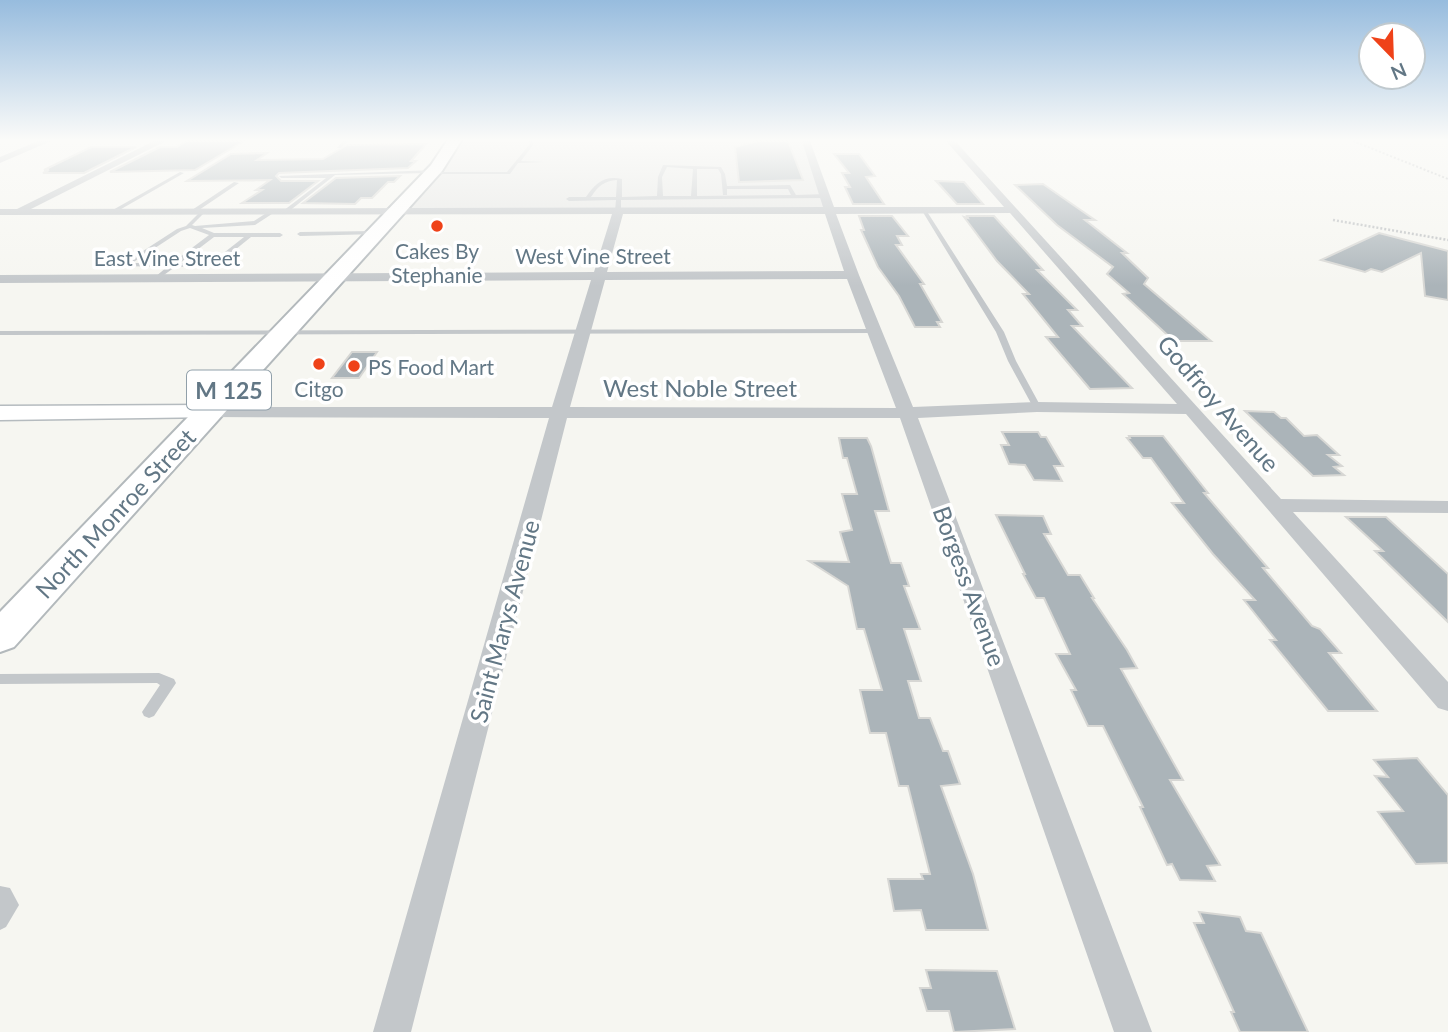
<svg xmlns="http://www.w3.org/2000/svg" width="1448" height="1032" viewBox="0 0 1448 1032" font-family="Lato,sans-serif">
	<style>
		.built { fill: #e6e7e5 }
		.building { fill: #abb4b9; stroke: #d7d7d4; stroke-width: 2 }
		.lines { fill: none; stroke-linecap: round; stroke-linejoin: round }
		.secondary-casing { stroke: #b5bbbf; stroke-width: 3 }
		.primary-casing { stroke: #b3b9bc; stroke-width: 4 }
		.path-far1 { stroke: #bcbfc1; stroke-width: 2; stroke-dasharray: 2 2; stroke-linecap: butt }
		.path { stroke: #bcbfc1; stroke-width: 2.5; stroke-dasharray: 2 2; stroke-linecap: butt }
		.lane { fill: #c3c7ca; fill-rule: evenodd }
		.street { fill: #c3c7ca; fill-rule: evenodd }
		.secondary { fill: #fff; fill-rule: evenodd }
		.primary { fill: #fff; fill-rule: evenodd }
		.poi-dot { fill: #ef4219; stroke: #fff; stroke-width: 2.5 }
		.labels { text-anchor: middle; dominant-baseline: central; stroke-width: 7; stroke-linejoin: round; paint-order: stroke }
		.far-poi-label { font-size: 21px; fill: #627785; stroke: #fff }
		.far-street-label { font-size: 21px; fill: #627785; stroke: #fff }
		.shield { fill: #fff; stroke: #91a0aa; stroke-width: 2 }
		.shield-label { font-size: 23px; font-weight: bold; fill: #627785 }
		.street-label { font-size: 24px; fill: #627785; stroke: #fff }
	</style>
	<rect width="100%" height="100%" fill="#f6f6f1"/>
	<polygon class="built" points="454,141 806,141 832,210 396,212"/>
	<g class="building">
		<polygon points="186,141 244,141 195,170 110,172 160,147 177,147"/>
		<polygon points="757,141 788,141 803,180 739,182 735,147"/>
		<polygon points="426,144 411,161 416,161 408,168 279,173 276,176 281,181 318,181 289,203 242,203 262,190 256,190 270,180 187,181 231,154 267,153 257,160 323,159 347,145"/>
		<polygon points="91,147 136,147 84,173 43,173 49,170 44,170"/>
		<polygon points="834,154 859,154 875,176 866,177 884,204 853,204 845,187 850,187 842,173 849,173"/>
		<polygon points="400,176 394,182 388,182 372,198 361,198 355,204 303,203 336,178"/>
		<polygon points="936,181 964,182 983,204 957,204"/>
		<polygon points="1043,184 1095,220 1085,220 1127,253 1122,253 1148,278 1144,284 1211,341 1174,341 1123,294 1129,293 1107,274 1113,267 1057,225 1015,185"/>
		<polygon points="859,216 892,216 908,236 897,236 902,245 896,245 924,284 920,284 942,322 937,322 940,327 915,327 899,296 878,267 861,230 864,230"/>
		<polygon points="967,216 994,216 1043,270 1037,270 1077,310 1068,310 1082,326 1072,326 1132,388 1090,389 1046,337 1058,337 1023,294 1029,294 997,261 964,217 968,218"/>
		<polygon points="1379,233 1448,251 1448,300 1425,296 1421,253 1382,272 1371,269 1365,272 1321,260"/>
		<polygon points="352,352 377,352 359,378 332,378"/>
		<polygon points="1245,411 1274,412 1281,418 1286,418 1304,436 1317,435 1339,455 1328,455 1342,466 1334,467 1344,475 1313,476"/>
		<polygon points="1002,432 1038,432 1041,437 1046,437 1063,466 1054,466 1062,481 1034,480 1025,465 1009,464 1001,445 1009,445"/>
		<polygon points="1129,436 1163,436 1208,493 1204,493 1268,568 1263,568 1312,626 1320,629 1341,653 1329,653 1377,711 1328,711 1270,640 1276,640 1244,600 1255,600 1213,554 1172,503 1184,503 1151,458 1143,458 1127,438 1130,438"/>
		<polygon points="839,438 867,438 871,446 889,511 875,511 891,563 901,563 909,586 904,586 920,629 904,629 921,681 908,681 919,718 930,718 943,751 948,751 960,784 941,786 973,874 988,930 926,930 921,910 894,911 888,879 923,879 921,874 930,874 908,786 899,786 886,733 870,733 860,690 882,690 864,629 857,629 848,586 809,561 849,562 840,532 852,530 842,494 857,494 847,458 843,458"/>
		<polygon points="996,515 1043,516 1051,534 1044,534 1068,575 1080,575 1094,598 1092,598 1127,650 1137,668 1121,669 1183,780 1170,780 1220,865 1207,866 1215,881 1180,880 1172,864 1167,865 1140,807 1143,807 1103,726 1088,726 1071,690 1076,690 1056,654 1070,654 1044,598 1036,598 1023,574 1025,574"/>
		<polygon points="1346,517 1386,517 1448,574 1448,622 1375,551 1383,551"/>
		<polygon points="1417,758 1448,795 1448,863 1416,864 1378,812 1403,811 1375,776 1388,777 1374,760"/>
		<polygon points="1199,912 1240,917 1246,931 1261,933 1308,1032 1240,1032 1231,1012 1234,1012 1194,923 1204,923"/>
		<polygon points="926,970 997,971 1015,1029 954,1032 949,1011 927,1011 920,988 931,988"/>
	</g>
	<g class="lines">
		<g class="secondary-casing">
			<polygon id="secondary" points="209,405 218,407 221,412 218,417 0,420 0,406"/>
		</g>
		<g class="primary-casing">
			<polygon id="primary" points="447,141 461,141 442,171 14,647 0,652 0,612 431,165"/>
		</g>
		<polyline class="path-far1" points="1353,141 1448,179"/>
		<polyline class="path" points="1333,220 1448,240"/>
		<g class="lane">
			<polygon points="343,141 348,141 341,148 337,148"/>
			<polygon points="529,141 533,141 533,145 521,161 543,162 518,163 510,174 432,174 430,173 335,175 288,212 283,211 326,178 281,178 279,176 435,170 437,172 507,172 529,145"/>
			<path d="M 663,165 L 721,167 L 725,174 L 727,186 L 790,185 L 796,195 L 826,194 L 829,196 L 826,198 L 621,200 L 621,211 L 618,213 L 615,211 L 616,200 L 569,201 L 566,199 L 569,197 L 586,197 C 595,183 605,175 622,179 L 622,197 L 657,196 L 658,177 ZM 667,167 L 693,169 L 691,196 L 663,196 L 662,177 ZM 697,169 L 718,169 L 721,174 L 723,195 L 727,195 L 727,189 L 788,189 L 791,195 L 697,196 ZM 617,180 L 616,197 L 591,197 C 598,186 604,181 617,180 Z"/>
			<polygon points="180,172 184,173 116,212 111,211"/>
			<polygon points="234,182 239,183 196,212 192,212 192,210"/>
			<path d="M 203,209 L 206,211 L 192,225 L 195,226 L 254,221 L 271,210 L 275,210 L 275,212 L 255,225 L 202,228 L 214,233 L 280,233 L 283,235 L 280,237 L 251,237 L 215,266 L 175,267 L 157,280 L 155,279 L 155,277 L 167,267 L 123,266 L 123,264 L 177,229 L 186,226 ZM 190,228 L 209,235 L 172,263 L 132,263 L 181,231 ZM 214,237 L 244,237 L 211,263 L 180,263 Z"/>
			<polygon points="921,209 926,210 1004,332 1016,361 1041,407 1040,409 1034,409 1033,407 1008,361 996,332"/>
			<polygon points="376,231 378,232 378,234 300,236 297,234 300,232"/>
			<polygon points="874,329 877,329 877,333 0,335 0,331"/>
			<polygon points="159,673 174,679 176,683 154,716 149,718 144,716 142,712 160,685 157,683 0,684 0,674"/>
			<polygon points="0,886 10,888 19,905 6,927 0,930"/>
		</g>
		<g class="street">
			<polygon points="38,141 51,141 0,163 0,157"/>
			<path d="M 154,141 L 166,141 L 31,209 L 823,207 L 802,141 L 810,141 L 834,207 L 1004,207 L 946,141 L 955,141 L 1281,499 L 1448,501 L 1448,513 L 1293,512 L 1448,682 L 1448,711 L 1438,708 L 1186,414 L 1037,412 L 918,418 L 1152,1032 L 1114,1032 L 900,418 L 567,418 L 411,1032 L 373,1032 L 549,418 L 209,417 L 200,412 L 209,407 L 552,407 L 591,280 L 0,283 L 0,275 L 594,272 L 612,214 L 0,215 L 0,209 L 17,209 ZM 1010,213 L 1177,404 L 1037,402 L 913,407 L 859,275 L 836,214 ZM 623,214 L 825,214 L 844,271 L 607,272 ZM 847,279 L 896,408 L 570,407 L 605,280 Z"/>
		</g>
		<use href="#secondary" class="secondary"/>
		<use href="#primary" class="primary"/>
	</g>
	<linearGradient id="sky" x2="0" y2="1"><stop stop-color="#97bcde"/><stop offset="0.49" stop-color="#fbfbf9"/><stop offset="1" stop-color="#fbfbf9" stop-opacity="0"/></linearGradient>
	<rect width="1448" height="286" fill="url(#sky)"/>
	<g class="poi-dot">
		<circle cx="437" cy="226" r="7"/>
		<circle cx="319" cy="364" r="7"/>
		<circle cx="354" cy="366" r="7"/>
	</g>
	<g class="labels">
		<g class="far-poi-label">
			<text x="437" y="250">Cakes By<tspan x="437" dy="24">Stephanie</tspan></text>
			<text x="368" y="366" text-anchor="start">PS Food Mart</text>
			<text x="319" y="388">Citgo</text>
		</g>
		<g class="far-street-label">
			<text x="593" y="255">West Vine Street</text>
			<text x="167" y="257">East Vine Street</text>
		</g>
		<rect class="shield" x="187" y="370.5" width="84" height="39" rx="5"/>
		<g class="shield-label">
			<text x="229" y="390">M 125</text>
		</g>
		<g class="street-label">
			<text x="700" y="387">West Noble Street</text>
			<text transform="translate(1219 403) rotate(49)">Godfroy Avenue</text>
			<text transform="translate(115 513) rotate(-47)">North Monroe Street</text>
			<text transform="translate(970 586) rotate(70)">Borgess Avenue</text>
			<text transform="translate(504 621) rotate(-75)">Saint Marys Avenue</text>
		</g>
	</g>
	<g transform="translate(1392 56) rotate(157)"><circle r="33" fill="#ffffff" stroke="#c0c9ce" stroke-width="2"/>
	<path d="M0-5L12 26L0 18L-12 26Z" fill="#ef4219"/>
	<text y="-10" font-size="19" font-weight="bold" text-anchor="middle" fill="#627785">N</text>
	</g>
</svg>
